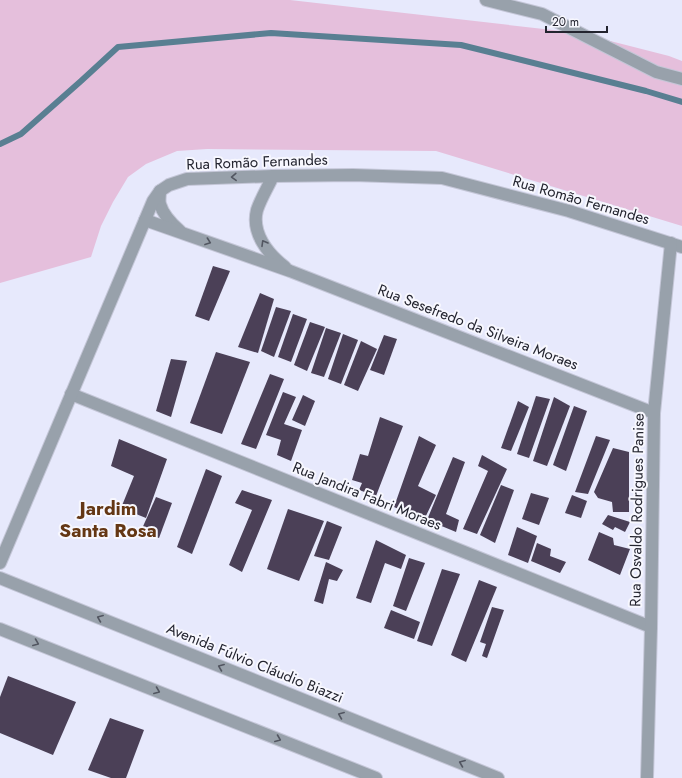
<svg xmlns="http://www.w3.org/2000/svg" width="682" height="778" viewBox="0 0 682 778" font-family="Jost,sans-serif">
	<style>
		.green { fill: #e5bfdc }
		.lines { fill: none; stroke-linecap: round; stroke-linejoin: round }
		.stream { stroke: #597f92; stroke-width: 6 }
		.building { fill: #4b4057 }
		.street-casing { stroke: #c4c6d7; stroke-width: 14 }
		.street { stroke: #98a1ab; stroke-width: 12 }
		.oneway { stroke: #525661 }
		.labels { text-anchor: middle; dominant-baseline: central; stroke-width: 4; stroke-linejoin: round; paint-order: stroke }
		.street-label { font-size: 15px; fill: #23242f; stroke: #f7f7fe }
		.district-label { font-size: 19px; font-weight: bold; fill: #643714; stroke: #f7f7fe }
	</style>
	<rect width="100%" height="100%" fill="#e7e9fc"/>
	<polygon class="green" points="0,0 290,0 579,33 669,56 682,61 682,226 436,151 207,149 177,151 146,164 128,177 113,202 101,226 91,257 0,283"/>
	<g class="lines">
		<polyline class="stream" points="0,144 21,134 81,81 118,47 271,33 461,45 646,91 682,102"/>
	</g>
	<g class="building">
		<polygon points="213,266 230,271 209,321 195,316"/>
		<polygon points="260,293 274,299 258,353 238,347"/>
		<polygon points="276,307 291,311 274,357 261,351"/>
		<polygon points="293,314 307,319 291,362 278,357"/>
		<polygon points="310,322 325,327 307,371 294,365"/>
		<polygon points="326,328 341,333 324,377 311,373"/>
		<polygon points="343,334 358,340 341,384 328,379"/>
		<polygon points="384,335 397,339 384,375 370,370"/>
		<polygon points="361,341 377,349 358,391 344,385"/>
		<polygon points="216,352 250,362 222,434 190,423"/>
		<polygon points="171,359 187,361 171,417 156,411"/>
		<polygon points="270,374 284,379 256,449 241,444"/>
		<polygon points="283,392 296,397 284,424 302,430 291,461 277,455 281,440 266,435"/>
		<polygon points="303,395 315,401 305,426 292,420"/>
		<polygon points="536,396 550,399 529,458 517,454"/>
		<polygon points="554,397 570,406 547,466 533,461"/>
		<polygon points="518,401 529,407 511,451 501,448"/>
		<polygon points="574,406 587,411 566,471 553,465"/>
		<polygon points="380,417 403,426 376,496 359,490 362,483 352,480 360,454 368,456"/>
		<polygon points="419,436 436,445 418,486 436,495 424,520 394,507"/>
		<polygon points="596,436 610,440 588,494 575,492"/>
		<polygon points="119,439 167,459 146,518 121,508 134,476 111,466"/>
		<polygon points="613,448 629,452 629,512 613,512 612,502 598,498 594,492"/>
		<polygon points="482,455 507,469 477,534 463,529 488,471 478,466"/>
		<polygon points="453,457 465,462 446,514 459,520 456,532 427,520"/>
		<polygon points="206,469 222,476 192,554 177,547"/>
		<polygon points="501,485 514,490 495,543 480,535"/>
		<polygon points="242,490 272,500 242,572 229,565 252,510 235,503"/>
		<polygon points="531,493 549,498 539,525 522,519"/>
		<polygon points="572,495 587,501 581,518 565,513"/>
		<polygon points="156,497 172,503 159,538 141,531"/>
		<polygon points="288,509 324,521 299,581 267,569"/>
		<polygon points="608,515 630,522 625,532 615,527 613,530 602,524"/>
		<polygon points="327,521 342,527 329,560 314,556"/>
		<polygon points="517,527 537,536 528,563 508,555"/>
		<polygon points="599,532 613,538 614,545 630,549 620,575 588,560"/>
		<polygon points="376,540 406,555 401,569 385,563 371,603 356,598"/>
		<polygon points="537,543 551,549 550,556 566,562 560,573 531,561"/>
		<polygon points="409,558 425,563 406,611 393,606"/>
		<polygon points="326,562 343,570 337,581 329,579 323,604 314,601"/>
		<polygon points="442,569 460,574 432,646 417,641"/>
		<polygon points="479,580 497,587 466,662 451,655"/>
		<polygon points="492,607 504,610 487,658 482,656 486,644 480,642"/>
		<polygon points="391,610 420,622 414,639 384,628"/>
		<polygon points="8,676 76,702 53,755 0,733 0,697"/>
		<polygon points="110,718 144,730 126,778 111,778 88,770"/>
	</g>
	<g class="lines">
		<g class="street-casing">
			<g id="street">
				<polyline points="486,0 542,14 656,72 682,79"/>
				<path d="M 273,176 C 268,187 261,198 257,210 C 251,233 268,254 285,267"/>
				<path d="M 160,191 C 160,195 159,201 160,204 C 163,215 172,224 180,231"/>
				<polyline points="145,220 290,271 654,413"/>
				<polyline points="71,394 651,627"/>
				<polyline points="0,563 145,220 153,201 160,191 169,185 187,179 273,176 353,175 442,178 569,211 682,247"/>
				<polyline points="0,578 498,778"/>
				<polyline points="0,629 376,778"/>
				<polyline points="647,778 651,627 654,413 671,243"/>
			</g>
		</g>
		<use href="#street" class="street"/>
	</g>
	<defs><path id="oneway-chevron" d="M-2-3.5L2.5 0L-2 3.5" fill="none" stroke-width="1.6" stroke-linecap="round" stroke-linejoin="round"/></defs>
	<g class="oneway">
		<use href="#oneway-chevron" transform="translate(234 177) rotate(178)"/>
		<use href="#oneway-chevron" transform="translate(208 242) rotate(20)"/>
		<use href="#oneway-chevron" transform="translate(264 243) rotate(-120)"/>
		<use href="#oneway-chevron" transform="translate(100 618) rotate(-158)"/>
		<use href="#oneway-chevron" transform="translate(36 643) rotate(22)"/>
		<use href="#oneway-chevron" transform="translate(221 667) rotate(-158)"/>
		<use href="#oneway-chevron" transform="translate(157 691) rotate(22)"/>
		<use href="#oneway-chevron" transform="translate(341 715) rotate(-158)"/>
		<use href="#oneway-chevron" transform="translate(278 739) rotate(22)"/>
		<use href="#oneway-chevron" transform="translate(462 763) rotate(-158)"/>
	</g>
	<g class="labels">
		<g class="street-label">
			<text transform="translate(257 162) rotate(-2)">Rua Romão Fernandes</text>
			<text transform="translate(581 200) rotate(16)">Rua Romão Fernandes</text>
			<text transform="translate(478 327) rotate(21)">Rua Sesefredo da Silveira Moraes</text>
			<text transform="translate(367 496) rotate(22)">Rua Jandira Fabri Moraes</text>
			<text transform="translate(637 510) rotate(-89)">Rua Osvaldo Rodrigues Panise</text>
			<text transform="translate(255 663) rotate(22)">Avenida Fúlvio Cláudio Biazzi</text>
		</g>
		<g class="district-label">
			<text x="108" y="508">Jardim<tspan x="108" dy="22">Santa Rosa</tspan></text>
		</g>
	</g>
	<path d="M546 26v6h61v-6" fill="none" stroke="#23242f" stroke-width="2"/>
	<text x="552" y="26" font-size="12" fill="#23242f" stroke="#f7f7fe" stroke-width="3" paint-order="stroke">20 m</text>
</svg>
